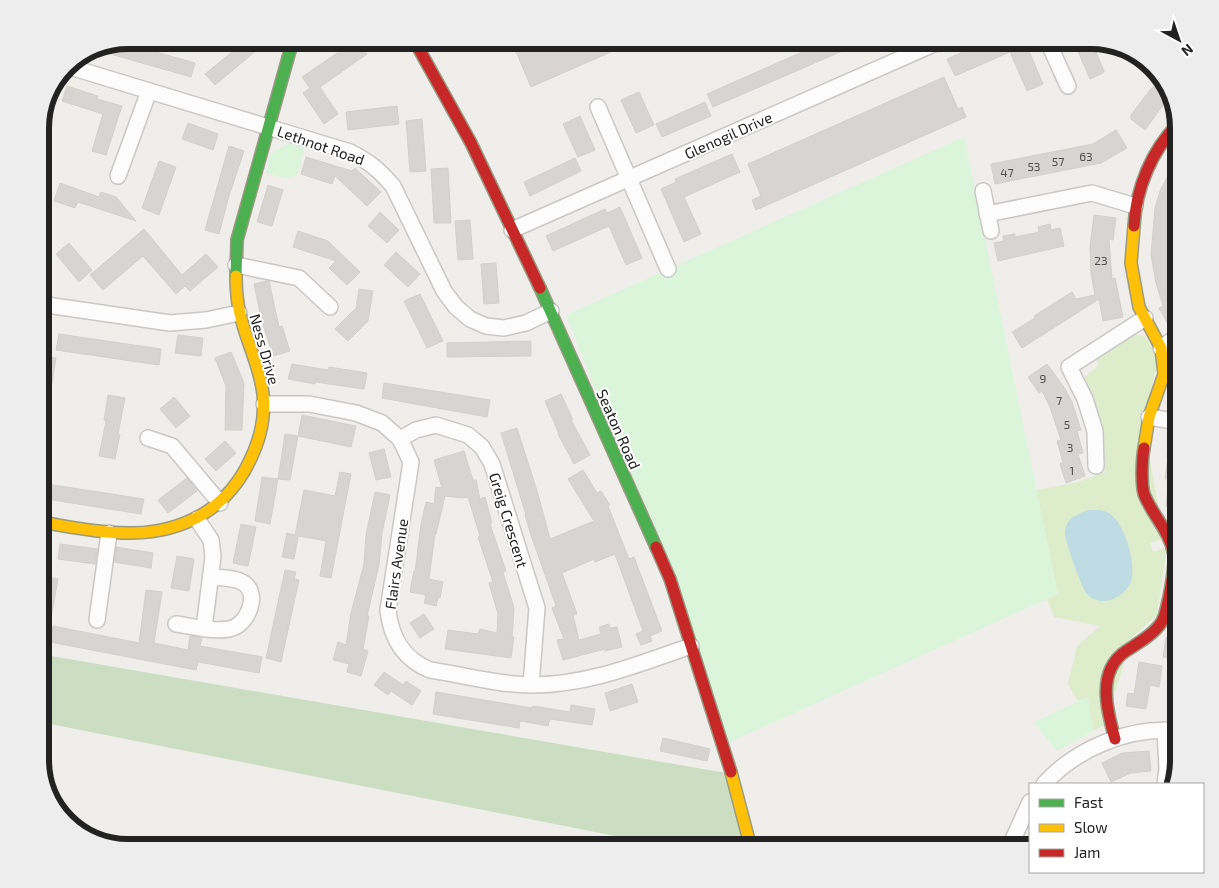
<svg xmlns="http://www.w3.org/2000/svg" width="1219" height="888" viewBox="0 0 1219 888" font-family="'Exo 2',sans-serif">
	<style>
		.grass { fill: #ddeccb }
		.forest { fill: #cbdec1 }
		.park { fill: #daf5da }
		.water { fill: #bfdbe3 }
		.building { fill: #d7d4d2; stroke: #d3d0cc }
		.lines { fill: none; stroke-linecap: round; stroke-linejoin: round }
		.street-casing { stroke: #c9c8c7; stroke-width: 18 }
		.fast-casing { stroke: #999a82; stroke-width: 14 }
		.slow-casing { stroke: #999a82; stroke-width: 14 }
		.jam-casing { stroke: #999a82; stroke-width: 14 }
		.street { stroke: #fdfcfc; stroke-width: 15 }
		.fast { stroke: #4caf50; stroke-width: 11 }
		.slow { stroke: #ffc107; stroke-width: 11 }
		.jam { stroke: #c62828; stroke-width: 11 }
		.labels { text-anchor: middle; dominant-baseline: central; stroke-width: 4; stroke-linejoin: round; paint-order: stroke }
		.number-label { font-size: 12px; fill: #4f4e4e }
		.street-label { font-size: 15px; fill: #222; stroke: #fff }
		.rim { fill: none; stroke: #222; stroke-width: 6 }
	</style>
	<rect width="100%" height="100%" fill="#f0eeeb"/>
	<polygon class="grass" points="1135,334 1144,336 1159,356 1143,421 1164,538 1150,543 1153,552 1167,547 1157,615 1132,637 1105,725 1093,731 1088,697 1078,701 1068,684 1077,646 1100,626 1054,617 1047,599 1058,594 1036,490 1078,482 1105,472 1098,417 1092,395 1083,378 1099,365 1094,356 1126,336 1129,339"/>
	<polygon class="forest" points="40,654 732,774 751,848 651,848 630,839 40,722"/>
	<g class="park">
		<polygon points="964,137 1058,594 723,745 670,579 566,315"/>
		<polygon points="292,142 305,147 297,175 285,178 266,173 271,153"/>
		<polygon points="1088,697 1093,731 1057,751 1034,722"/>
	</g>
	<path class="water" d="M 1088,510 C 1095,510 1104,509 1110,514 C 1125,524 1135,561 1132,578 C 1128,596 1102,610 1087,594 C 1082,589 1065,541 1065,533 C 1065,530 1067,524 1068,522 C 1073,516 1081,513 1088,510 Z"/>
	<g class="building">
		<polygon points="128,40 136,40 135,46 195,63 191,77 100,51"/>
		<polygon points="247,40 269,40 215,85 205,74"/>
		<polygon points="337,40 358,40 367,54 320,87 338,114 324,124 303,93 310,88 302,77 343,49"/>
		<polygon points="511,40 638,40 531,87"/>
		<polygon points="829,40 868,40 713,107 707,94"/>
		<polygon points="990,40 1036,40 1026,44 1043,84 1027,91 1010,52 955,76 947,59"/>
		<polygon points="1073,40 1091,40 1104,71 1103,73 1090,79"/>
		<polygon points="944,77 958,109 962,107 966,117 756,210 752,200 761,196 748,164"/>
		<polygon points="1162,79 1170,89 1172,98 1161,108 1145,130 1131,119 1131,115 1150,90"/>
		<polygon points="67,86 98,96 97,99 122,106 106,155 92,151 103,114 62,101"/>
		<polygon points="639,92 654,125 636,133 621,100"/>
		<polygon points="705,102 711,116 662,137 656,124"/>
		<polygon points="397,106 399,124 348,130 346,112"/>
		<polygon points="580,116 595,150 578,157 563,124"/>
		<polygon points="422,119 426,171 410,172 406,121"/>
		<polygon points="188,123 218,134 213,150 182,139"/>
		<polygon points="1116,130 1127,148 1101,163 995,184 991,164 1093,144"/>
		<polygon points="229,146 244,151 229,196 219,234 205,230"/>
		<polygon points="732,154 740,172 684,197 701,234 684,242 661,189 676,182 675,179"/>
		<polygon points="1179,154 1179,203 1175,215 1172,253 1179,286 1179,320 1169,326 1159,308 1163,306 1156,283 1151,255 1155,208 1160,191"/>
		<polygon points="306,157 352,171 355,168 381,192 367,206 335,176 332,184 301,174"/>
		<polygon points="575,158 581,171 530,196 524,182"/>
		<polygon points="159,161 176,167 159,215 142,208"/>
		<polygon points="448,168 451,223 434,223 431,169"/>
		<polygon points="60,183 99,197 101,192 116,197 136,221 78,202 75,208 54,201"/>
		<polygon points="268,185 283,190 272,226 257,222"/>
		<polygon points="620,207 642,258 626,265 609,226 553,251 546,236 605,209 607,213"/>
		<polygon points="380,212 399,230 387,243 368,226"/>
		<polygon points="1094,215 1116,218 1113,240 1109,239 1112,279 1115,278 1123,317 1103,321 1099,299 1022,348 1012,332 1035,318 1034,316 1072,292 1076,299 1095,295 1091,274 1090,247"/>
		<polygon points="470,220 473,259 458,260 455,221"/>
		<polygon points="1050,224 1051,230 1060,228 1064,246 998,261 994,243 1004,241 1003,236 1015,234 1015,237 1039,232 1038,227"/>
		<polygon points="144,229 182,275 206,254 218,267 190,291 185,286 176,294 143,256 103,290 90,275"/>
		<polygon points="298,231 328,241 360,272 347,285 329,268 336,261 293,247"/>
		<polygon points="69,243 92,270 79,282 56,254"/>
		<polygon points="396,252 420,274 408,287 384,265"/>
		<polygon points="496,263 499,303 484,304 481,264"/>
		<polygon points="267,281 269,281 279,327 282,326 290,351 273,356 261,318 254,284"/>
		<polygon points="359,289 373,291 368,321 348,341 335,329 356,308"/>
		<polygon points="420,294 443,341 427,348 404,301"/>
		<polygon points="59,334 161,349 159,365 56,350"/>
		<polygon points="178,335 203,338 201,356 175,353"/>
		<polygon points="531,341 531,356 447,357 447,343"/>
		<polygon points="231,352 244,383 242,430 225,430 226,386 215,358"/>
		<polygon points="40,356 56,358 46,419 40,418"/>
		<polygon points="292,364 328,370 329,367 367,373 364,389 315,382 315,384 288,379"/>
		<polygon points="1047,364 1064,387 1072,402 1081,430 1077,431 1083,453 1078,454 1085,476 1066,483 1060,464 1063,462 1057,441 1061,440 1050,407 1042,391 1039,393 1028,377"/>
		<polygon points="384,383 490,400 487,417 382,398"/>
		<polygon points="561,394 573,420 571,420 590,455 574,464 558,434 559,434 545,401"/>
		<polygon points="108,395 125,398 118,434 120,434 115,459 99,456 106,421 104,420"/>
		<polygon points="174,397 190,416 176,428 160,409"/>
		<polygon points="302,415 356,426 351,447 298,436"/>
		<polygon points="517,428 538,494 550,539 594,521 568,479 583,470 597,493 601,491 610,505 608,506 629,559 634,557 662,631 650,636 652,641 641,645 636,634 643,631 615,554 595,562 594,559 562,573 577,614 573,615 579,640 601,634 599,627 609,624 610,628 617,627 622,647 605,651 605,649 563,660 557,640 564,639 552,608 556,606 531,535 525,515 526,515 501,433"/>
		<polygon points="1171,430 1179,431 1179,508 1166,506 1169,479 1165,479 1168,457 1167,457"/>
		<polygon points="285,434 298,436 290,480 278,479"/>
		<polygon points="225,441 236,453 216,471 205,459"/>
		<polygon points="384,449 391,477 376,480 369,453"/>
		<polygon points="464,451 473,480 476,480 480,499 485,497 492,523 490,524 506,571 503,572 514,608 512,637 514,637 511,658 445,649 448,630 478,634 480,629 497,633 498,614 489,583 493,582 478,537 480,536 468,497 462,498 445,496 436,534 435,534 429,579 443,582 440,598 438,597 436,606 424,603 426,595 410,592 414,571 415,572 421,524 426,502 434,504 436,487 442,488 434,460"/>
		<polygon points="340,472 351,474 331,578 320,576 326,541 298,536 294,559 282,557 287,533 295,535 304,490 335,496"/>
		<polygon points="262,477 278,479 270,524 255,521"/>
		<polygon points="187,478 197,491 168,513 158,500"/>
		<polygon points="40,483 144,499 141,514 40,498"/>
		<polygon points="375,492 390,495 382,533 379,565 367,616 369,616 363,649 368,651 361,676 347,672 349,664 333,660 338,642 346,645 351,613 364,564 366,535"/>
		<polygon points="241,524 256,527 248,566 233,563"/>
		<polygon points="60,544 97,549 95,564 58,559"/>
		<polygon points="116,547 153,553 151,568 114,562"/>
		<polygon points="177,556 194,559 189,591 171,588"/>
		<polygon points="285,570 296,572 294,579 299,580 281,662 266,658"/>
		<polygon points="42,576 58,579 51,618 40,616 40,589"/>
		<polygon points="146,590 162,592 154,643 188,650 190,636 202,638 200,646 262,657 259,673 198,662 196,670 50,642 53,626 139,643"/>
		<polygon points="424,614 434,629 420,638 410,623"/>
		<polygon points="1166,637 1179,639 1179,659 1163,657"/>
		<polygon points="1139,662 1162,666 1159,687 1150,685 1146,709 1126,706 1128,693 1134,694"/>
		<polygon points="384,672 403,685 406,681 421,691 412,705 391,691 388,695 374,685"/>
		<polygon points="632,684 638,702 610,711 605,693"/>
		<polygon points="436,692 532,708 533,706 570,712 571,705 595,709 592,725 550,719 548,726 520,721 519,728 433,714"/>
		<polygon points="663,738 710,749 707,761 660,751"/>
		<polygon points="1149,751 1151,771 1131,773 1111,782 1102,763 1122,753"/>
	</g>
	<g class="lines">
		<g class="street-casing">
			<g id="street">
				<polyline points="1047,40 1068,86"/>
				<path d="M 67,66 L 350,152 C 370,162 379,170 393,186 L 444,291 L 456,307 L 470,319 L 486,326 L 504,328 L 526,323 L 551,311"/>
				<polyline points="598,107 668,269"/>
				<polyline points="118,176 149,91"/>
				<polyline points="983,191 991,231"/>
				<polyline points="987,214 1092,193 1135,206"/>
				<polyline points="512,230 943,40"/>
				<polyline points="236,265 299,278 330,307"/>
				<polyline points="40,304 170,323 206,320 239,313"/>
				<polyline points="1161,348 1179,335"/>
				<path d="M 264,404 L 309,404 L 356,413 L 382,423 L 400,439 L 411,462 L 388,610 C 391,638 403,659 430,670 C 464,675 499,685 532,685 C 588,685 639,664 691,646"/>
				<polyline points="1149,417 1179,422"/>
				<polyline points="148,438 172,446 220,503"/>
				<polyline points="400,439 416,430 436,425 468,435 482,447 492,464 537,608 531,685"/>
				<polyline points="1096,466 1095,431 1085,399 1069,367 1145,318"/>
				<polyline points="197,519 211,540 213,557 204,628"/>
				<polyline points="97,620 109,533"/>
				<path d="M 176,624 C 192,626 220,634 235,627 C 248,621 259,595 245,584 C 236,577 222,578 211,577"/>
				<path d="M 1044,784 C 1077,748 1130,726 1179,731"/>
				<polyline points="1165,784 1167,769 1165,730"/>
				<polyline points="1009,848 1030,802"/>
			</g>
		</g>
		<g class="fast-casing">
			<g id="fast">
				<polyline points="236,276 237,240 293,40"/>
				<polyline points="540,288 656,547"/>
			</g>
		</g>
		<g class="slow-casing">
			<g id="slow">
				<polyline points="1134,226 1131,263 1139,307 1161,348 1164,374 1149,417 1144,448"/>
				<path d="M 40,522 C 97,531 151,545 203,514 C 221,503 234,489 245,470 C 258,446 266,422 263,394 C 260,366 246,341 240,314 C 237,301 236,288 236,276"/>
				<polyline points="731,772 751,848"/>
			</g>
		</g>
		<g class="jam-casing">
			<g id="jam">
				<polyline points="414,40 471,143 540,288"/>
				<path d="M 1134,226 C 1136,189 1151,151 1178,124"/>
				<polyline points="656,547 670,579 731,772"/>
				<path d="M 1115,739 C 1107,711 1096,671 1126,651 C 1138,643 1153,635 1161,623 C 1166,616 1167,604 1169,597 C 1171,586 1175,566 1174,555 C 1170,531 1152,515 1144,494 C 1141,483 1142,459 1144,448"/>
			</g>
		</g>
		<use href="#street" class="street"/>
		<use href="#fast" class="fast"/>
		<use href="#slow" class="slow"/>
		<use href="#jam" class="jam"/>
	</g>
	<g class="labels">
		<g class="number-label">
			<text x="1086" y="156">63</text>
			<text x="1058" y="161">57</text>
			<text x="1034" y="166">53</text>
			<text x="1007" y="172">47</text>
			<text x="1101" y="260">23</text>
			<text x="1043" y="378">9</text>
			<text x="1059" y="400">7</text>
			<text x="1067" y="424">5</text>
			<text x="1070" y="447">3</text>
			<text x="1072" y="470">1</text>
		</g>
		<g class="street-label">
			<text transform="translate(728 135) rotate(-24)">Glenogil Drive</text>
			<text transform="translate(321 145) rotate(19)">Lethnot Road</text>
			<text transform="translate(265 349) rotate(74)">Ness Drive</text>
			<text transform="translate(619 429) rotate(66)">Seaton Road</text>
			<text transform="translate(509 520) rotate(73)">Greig Crescent</text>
			<text transform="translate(396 564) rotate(-82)">Flairs Avenue</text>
		</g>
	</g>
	<path d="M0 0H1219V888H0ZM128 49H1091A79 79 0 0 1 1170 128V760A79 79 0 0 1 1091 839H128A79 79 0 0 1 49 760V128A79 79 0 0 1 128 49Z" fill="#ededed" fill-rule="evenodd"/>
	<path class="rim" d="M128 49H1091A79 79 0 0 1 1170 128V760A79 79 0 0 1 1091 839H128A79 79 0 0 1 49 760V128A79 79 0 0 1 128 49Z"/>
	<rect x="1029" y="783" width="175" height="90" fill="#ffffff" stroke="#a7a7a7"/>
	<rect x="1039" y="799" width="25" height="8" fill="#4caf50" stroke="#a7a7a7"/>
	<text x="1074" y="808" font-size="15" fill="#222222">Fast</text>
	<rect x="1039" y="824" width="25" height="8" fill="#ffc107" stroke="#a7a7a7"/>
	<text x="1074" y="833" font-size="15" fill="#222222">Slow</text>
	<rect x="1039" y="849" width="25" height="8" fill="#c62828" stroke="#a7a7a7"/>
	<text x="1074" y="858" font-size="15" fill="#222222">Jam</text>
	<g transform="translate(1179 40) rotate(140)" stroke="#ffffff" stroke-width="4" paint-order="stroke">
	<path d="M0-4L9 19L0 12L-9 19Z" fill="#222222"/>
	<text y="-8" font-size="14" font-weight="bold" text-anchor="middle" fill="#222222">N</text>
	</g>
</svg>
